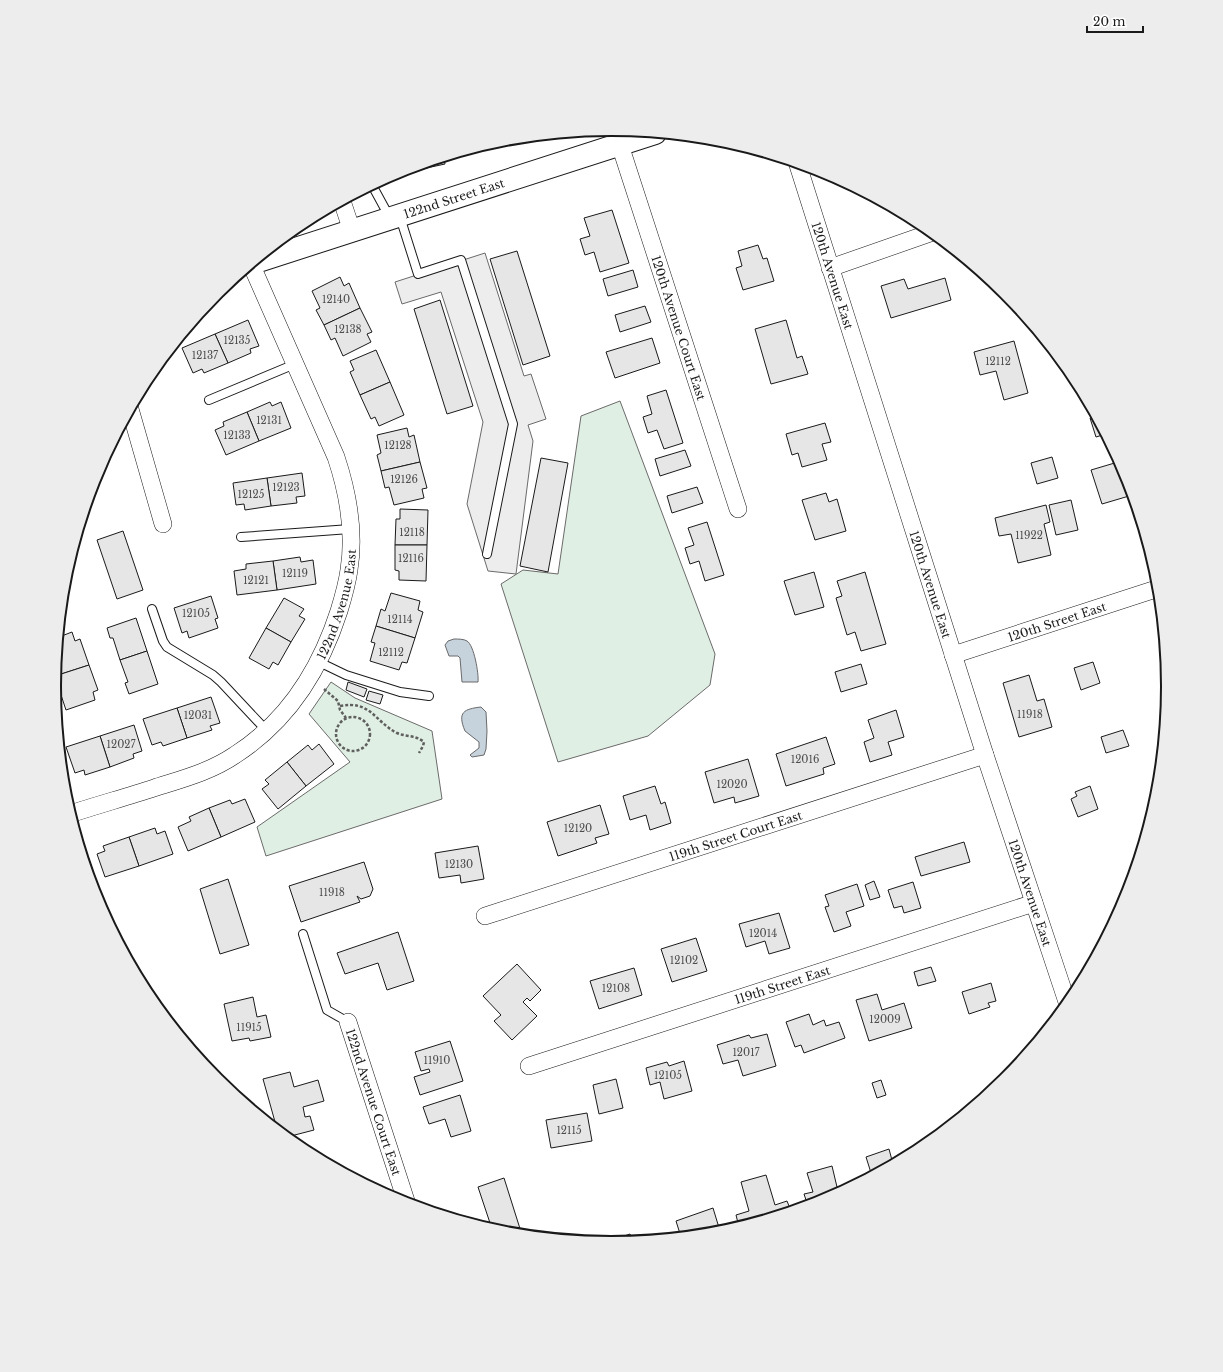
<svg xmlns="http://www.w3.org/2000/svg" width="1223" height="1372" viewBox="0 0 1223 1372" font-family="'Libre Baskerville',serif">
	<style>
		.green { fill: #e0efe3; stroke: #6a6a6a }
		.parking { fill: #ededed; stroke: #6a6a6a }
		.water { fill: #c6d2dc; stroke: #6a6a6a }
		.building { fill: #e6e6e6; stroke: #1a1a1a }
		.lines { fill: none; stroke-linecap: round; stroke-linejoin: round }
		.lane-casing { stroke: #1a1a1a; stroke-width: 10 }
		.street-casing { stroke: #1a1a1a; stroke-width: 18 }
		.secondary-casing { stroke: #1a1a1a; stroke-width: 24 }
		.path { stroke: #5f5f5f; stroke-width: 2.5; stroke-dasharray: 3 2; stroke-linecap: butt }
		.lane { stroke: #fff; stroke-width: 8 }
		.street { stroke: #fff; stroke-width: 17 }
		.secondary { stroke: #fff; stroke-width: 22 }
		.labels { text-anchor: middle; dominant-baseline: central; stroke-width: 3; stroke-linejoin: round; paint-order: stroke }
		.number-label { font-size: 10px; fill: #4d4d4d }
		.street-label { font-size: 12px; fill: #1a1a1a; stroke: #fff }
		.rim { fill: none; stroke: #1a1a1a; stroke-width: 2 }
	</style>
	<rect width="100%" height="100%" fill="#fff"/>
	<g class="green">
		<polygon points="620,401 715,654 710,685 648,736 558,762 501,584 523,570 558,574 581,416"/>
		<polygon points="331,682 355,698 432,731 442,799 266,856 257,827 350,762 309,714"/>
	</g>
	<polygon class="parking" points="485,253 524,376 531,374 546,419 528,425 533,441 516,574 488,571 467,504 483,422 441,292 402,304 395,282"/>
	<g class="water">
		<path d="M 454,639 C 458,639 464,639 467,641 C 474,645 479,674 478,682 L 462,682 L 460,658 L 458,656 L 449,656 L 445,645 L 448,641 Z"/>
		<path d="M 481,707 L 486,712 L 487,731 L 486,749 L 484,755 L 472,757 L 470,755 L 479,748 L 479,742 L 465,731 C 457,712 464,709 481,707 Z"/>
	</g>
	<g class="building">
		<polygon points="444,157 445,164 422,169 421,164"/>
		<polygon points="612,210 629,263 600,272 594,252 585,255 580,239 590,236 584,218"/>
		<polygon points="758,245 763,259 767,258 774,281 743,290 736,268 742,266 738,251"/>
		<polygon points="517,251 550,356 523,365 490,259"/>
		<polygon points="633,270 638,287 608,296 603,279"/>
		<polygon points="340,277 344,286 349,283 360,308 324,325 316,310 320,308 312,291"/>
		<polygon points="945,278 951,300 891,318 881,286 904,279 908,289"/>
		<polygon points="440,300 473,406 447,414 414,309"/>
		<polygon points="645,306 651,322 620,332 615,315"/>
		<polygon points="360,308 372,332 367,334 371,342 343,356 335,338 331,340 324,325"/>
		<polygon points="248,320 259,346 250,349 251,353 228,363 215,334"/>
		<polygon points="786,320 797,358 802,356 808,374 771,384 755,329"/>
		<polygon points="215,334 228,363 204,373 202,369 193,373 182,348"/>
		<polygon points="652,338 660,363 615,378 606,352"/>
		<polygon points="1014,341 1028,393 1004,400 996,371 980,375 974,352"/>
		<polygon points="376,350 390,382 360,395 350,372 354,370 350,361"/>
		<polygon points="390,382 404,415 379,426 375,417 371,419 360,395"/>
		<polygon points="666,390 683,443 664,449 657,430 648,433 643,417 652,414 647,396"/>
		<polygon points="270,402 272,406 281,402 291,428 259,441 247,412"/>
		<polygon points="247,412 259,441 226,455 215,430 224,426 223,422"/>
		<polygon points="1096,416 1106,434 1096,437 1090,418"/>
		<polygon points="825,423 831,442 822,444 827,460 802,467 798,453 792,455 786,434"/>
		<polygon points="407,428 409,437 414,435 420,462 381,471 377,455 381,453 377,435"/>
		<polygon points="685,450 691,466 660,476 655,459"/>
		<polygon points="1052,457 1058,478 1037,484 1031,463"/>
		<polygon points="541,458 568,463 548,572 520,566"/>
		<polygon points="420,462 427,488 422,489 424,498 394,505 389,487 385,488 381,471"/>
		<polygon points="1118,462 1129,496 1102,504 1091,470"/>
		<polygon points="302,473 305,496 296,497 297,503 271,506 267,478"/>
		<polygon points="267,478 271,506 245,510 244,504 236,505 233,483"/>
		<polygon points="697,487 703,503 672,513 667,496"/>
		<polygon points="826,493 829,502 837,499 846,531 815,540 802,500"/>
		<polygon points="1071,500 1078,530 1056,535 1049,505"/>
		<polygon points="1046,505 1050,522 1044,524 1051,555 1018,563 1011,534 999,536 995,518"/>
		<polygon points="400,509 428,510 427,545 395,545 396,519 400,519"/>
		<polygon points="707,522 724,575 705,581 699,561 690,564 685,548 694,545 688,528"/>
		<polygon points="123,531 143,590 117,599 97,540"/>
		<polygon points="395,545 427,545 426,581 399,580 399,571 395,570"/>
		<polygon points="300,557 301,562 313,560 316,584 277,590 273,561"/>
		<polygon points="273,561 277,590 237,595 234,571 246,569 246,564"/>
		<polygon points="814,572 824,607 795,615 784,581"/>
		<polygon points="865,572 886,644 861,651 855,632 847,635 836,598 842,596 837,581"/>
		<polygon points="391,593 420,601 418,610 423,612 415,638 376,626 381,609 385,611"/>
		<polygon points="211,596 218,618 215,619 218,628 189,638 187,631 182,633 174,608"/>
		<polygon points="284,598 304,609 299,616 305,619 291,642 266,628"/>
		<polygon points="136,618 147,651 120,660 113,638 110,638 107,628"/>
		<polygon points="376,626 415,638 407,663 402,662 399,670 370,661 375,643 371,642"/>
		<polygon points="266,628 291,642 278,665 273,662 269,669 249,658"/>
		<polygon points="72,632 75,641 80,639 89,665 55,676 59,637"/>
		<polygon points="147,651 158,684 129,694 125,683 128,682 120,660"/>
		<polygon points="1093,662 1100,683 1081,690 1074,668"/>
		<polygon points="861,664 867,684 841,692 835,672"/>
		<polygon points="89,665 98,690 93,692 95,700 66,710 60,692 56,694 54,689 55,676"/>
		<polygon points="1029,675 1037,701 1044,699 1052,727 1019,737 1003,683"/>
		<polygon points="348,682 367,689 364,697 346,690"/>
		<polygon points="369,691 383,695 380,704 366,700"/>
		<polygon points="211,697 220,723 210,726 212,730 187,738 177,708"/>
		<polygon points="177,708 187,738 163,746 161,742 152,745 143,719"/>
		<polygon points="896,710 904,737 888,742 892,755 870,762 864,742 874,738 868,720"/>
		<polygon points="134,725 142,751 133,754 134,758 110,767 100,736"/>
		<polygon points="1123,730 1129,746 1106,753 1101,737"/>
		<polygon points="100,736 110,767 85,775 84,770 75,773 66,747"/>
		<polygon points="826,737 835,764 823,768 824,774 786,786 776,754"/>
		<polygon points="319,744 334,764 306,786 287,762 308,745 312,750"/>
		<polygon points="748,759 759,796 735,803 734,797 714,803 705,772"/>
		<polygon points="287,762 306,786 278,809 262,789 269,784 265,780"/>
		<polygon points="655,786 661,804 665,802 671,823 650,830 646,815 630,820 623,796"/>
		<polygon points="1090,786 1098,809 1078,817 1071,799 1077,796 1075,792"/>
		<polygon points="245,799 255,822 221,837 209,808 230,800 232,804"/>
		<polygon points="600,805 609,834 595,838 597,843 558,856 547,822"/>
		<polygon points="209,808 221,837 188,851 178,827 191,821 189,817"/>
		<polygon points="155,828 157,834 165,831 173,854 139,866 129,837"/>
		<polygon points="129,837 139,866 105,877 97,854 105,851 103,846"/>
		<polygon points="964,842 970,862 921,876 915,857"/>
		<polygon points="478,846 484,879 461,883 460,875 439,878 435,853"/>
		<polygon points="88,856 96,880 91,882 84,857"/>
		<polygon points="364,862 373,889 370,896 361,899 357,896 360,902 301,922 289,886"/>
		<polygon points="228,879 249,945 220,954 200,889"/>
		<polygon points="874,881 880,897 870,900 865,885"/>
		<polygon points="913,882 921,908 904,913 902,906 894,908 888,890"/>
		<polygon points="857,884 864,906 846,912 851,926 834,932 825,907 829,906 825,895"/>
		<polygon points="779,913 790,948 769,954 765,941 746,947 739,924"/>
		<polygon points="398,932 414,981 387,990 378,963 345,974 337,953"/>
		<polygon points="696,938 707,971 672,982 661,949"/>
		<polygon points="517,964 541,990 530,1001 527,998 523,1002 537,1016 512,1040 494,1021 501,1015 483,996"/>
		<polygon points="931,967 936,981 918,986 914,972"/>
		<polygon points="634,968 642,995 599,1009 590,981"/>
		<polygon points="991,983 996,1001 988,1003 990,1007 969,1014 962,992"/>
		<polygon points="877,994 882,1010 904,1003 912,1028 869,1041 856,1000"/>
		<polygon points="253,997 257,1017 266,1015 271,1037 250,1041 249,1038 232,1041 224,1004"/>
		<polygon points="809,1014 813,1025 824,1020 826,1026 839,1022 845,1038 804,1053 801,1045 795,1047 786,1022"/>
		<polygon points="767,1034 776,1066 743,1076 738,1060 723,1064 717,1045 749,1035 751,1038"/>
		<polygon points="450,1041 463,1081 420,1095 414,1077 430,1072 429,1069 421,1071 415,1052"/>
		<polygon points="684,1061 692,1091 664,1099 660,1082 650,1085 646,1068 667,1062 669,1066"/>
		<polygon points="290,1072 294,1087 318,1080 324,1101 303,1107 305,1117 310,1116 314,1130 287,1137 277,1129 263,1079"/>
		<polygon points="616,1079 623,1108 599,1114 593,1085"/>
		<polygon points="881,1080 886,1095 877,1098 872,1083"/>
		<polygon points="460,1095 471,1131 451,1137 445,1119 429,1124 423,1107"/>
		<polygon points="976,1105 965,1114 963,1109"/>
		<polygon points="587,1113 592,1141 551,1148 546,1120"/>
		<polygon points="889,1149 893,1164 872,1176 866,1157"/>
		<polygon points="832,1166 837,1187 843,1186 844,1191 825,1201 808,1206 804,1194 813,1192 807,1173"/>
		<polygon points="766,1175 775,1205 787,1201 791,1211 739,1227 736,1215 749,1211 741,1182"/>
		<polygon points="504,1178 522,1235 503,1233 481,1226 490,1223 478,1187"/>
		<polygon points="713,1208 720,1231 724,1229 725,1231 681,1237 676,1221"/>
		<polygon points="630,1234 633,1241 608,1243 607,1242"/>
	</g>
	<g class="lines">
		<g class="lane-casing">
			<g id="lane">
				<polyline points="372,185 390,218"/>
				<polyline points="400,217 418,274 461,260 513,424 487,554"/>
				<polyline points="209,400 295,364"/>
				<polyline points="241,537 350,529"/>
				<polyline points="152,609 163,641 167,647 213,675 221,682 266,730"/>
				<polyline points="319,662 346,675 400,692 429,696"/>
				<polyline points="303,934 327,1010 348,1022"/>
			</g>
		</g>
		<g class="street-casing">
			<g id="street">
				<path id="s1" d="M 620,145 L 738,509"/>
				<path id="s2" d="M 797,162 L 985,755 L 1068,1005"/>
				<polyline points="342,201 352,231"/>
				<polyline points="830,268 933,232"/>
				<polyline points="130,409 163,524"/>
				<path id="s3" d="M 953,655 L 1159,588"/>
				<path id="s4" d="M 70,814 C 98,805 126,797 154,788 C 182,779 210,772 235,755 C 288,721 320,670 339,611 C 343,598 347,584 349,570 C 355,532 348,493 336,457 L 251,264"/>
				<path id="s5" d="M 485,916 L 985,755"/>
				<path id="s6" d="M 348,1022 L 407,1204"/>
				<path id="s7" d="M 529,1066 L 1034,903"/>
			</g>
		</g>
		<g class="secondary-casing">
			<g id="secondary">
				<path id="s8" d="M 252,263 L 655,133"/>
			</g>
		</g>
		<g class="path">
			<polyline points="324,689 338,701 340,710 346,718"/>
			<path d="M 340,706 C 371,700 375,722 397,733 C 406,737 416,735 424,742 L 423,746 L 419,753"/>
			<circle cx="353" cy="734" r="17"/>
		</g>
		<use href="#lane" class="lane"/>
		<use href="#street" class="street"/>
		<use href="#secondary" class="secondary"/>
	</g>
	<g class="labels">
		<g class="number-label">
			<text x="336" y="299">12140</text>
			<text x="348" y="329">12138</text>
			<text x="237" y="340">12135</text>
			<text x="205" y="355">12137</text>
			<text x="998" y="361">12112</text>
			<text x="269" y="420">12131</text>
			<text x="237" y="435">12133</text>
			<text x="398" y="445">12128</text>
			<text x="404" y="479">12126</text>
			<text x="286" y="487">12123</text>
			<text x="251" y="494">12125</text>
			<text x="412" y="532">12118</text>
			<text x="1029" y="535">11922</text>
			<text x="411" y="558">12116</text>
			<text x="295" y="573">12119</text>
			<text x="256" y="580">12121</text>
			<text x="196" y="613">12105</text>
			<text x="400" y="619">12114</text>
			<text x="391" y="652">12112</text>
			<text x="1030" y="714">11918</text>
			<text x="198" y="715">12031</text>
			<text x="121" y="744">12027</text>
			<text x="805" y="759">12016</text>
			<text x="732" y="784">12020</text>
			<text x="578" y="828">12120</text>
			<text x="459" y="864">12130</text>
			<text x="332" y="892">11918</text>
			<text x="763" y="933">12014</text>
			<text x="684" y="960">12102</text>
			<text x="616" y="988">12108</text>
			<text x="885" y="1019">12009</text>
			<text x="249" y="1027">11915</text>
			<text x="746" y="1052">12017</text>
			<text x="437" y="1060">11910</text>
			<text x="668" y="1075">12105</text>
			<text x="569" y="1130">12115</text>
		</g>
		<g class="street-label">
			<text stroke="none"><textPath href="#s8" startOffset="212">122nd Street East</textPath></text>
			<text stroke="none"><textPath href="#s2" startOffset="119">120th Avenue East</textPath></text>
			<text stroke="none"><textPath href="#s1" startOffset="192">120th Avenue Court East</textPath></text>
			<text stroke="none"><textPath href="#s2" startOffset="443">120th Avenue East</textPath></text>
			<text stroke="none"><textPath href="#s4" startOffset="363">122nd Avenue East</textPath></text>
			<text stroke="none"><textPath href="#s3" startOffset="109">120th Street East</textPath></text>
			<text stroke="none"><textPath href="#s5" startOffset="263">119th Street Court East</textPath></text>
			<text stroke="none"><textPath href="#s2" startOffset="767">120th Avenue East</textPath></text>
			<text stroke="none"><textPath href="#s7" startOffset="266">119th Street East</textPath></text>
			<text stroke="none"><textPath href="#s6" startOffset="84">122nd Avenue Court East</textPath></text>
		</g>
	</g>
	<path d="M0 0H1223V1372H0ZM61 686a550 550 0 1 1 1100 0a550 550 0 1 1-1100 0Z" fill="#ededed" fill-rule="evenodd"/>
	<path class="rim" d="M61 686a550 550 0 1 1 1100 0a550 550 0 1 1-1100 0Z"/>
	<path d="M1087 26v6h56v-6" fill="none" stroke="#1a1a1a" stroke-width="2"/>
	<text x="1093" y="26" font-size="12" fill="#1a1a1a" stroke="#ffffff" stroke-width="3" paint-order="stroke">20 m</text>
</svg>
